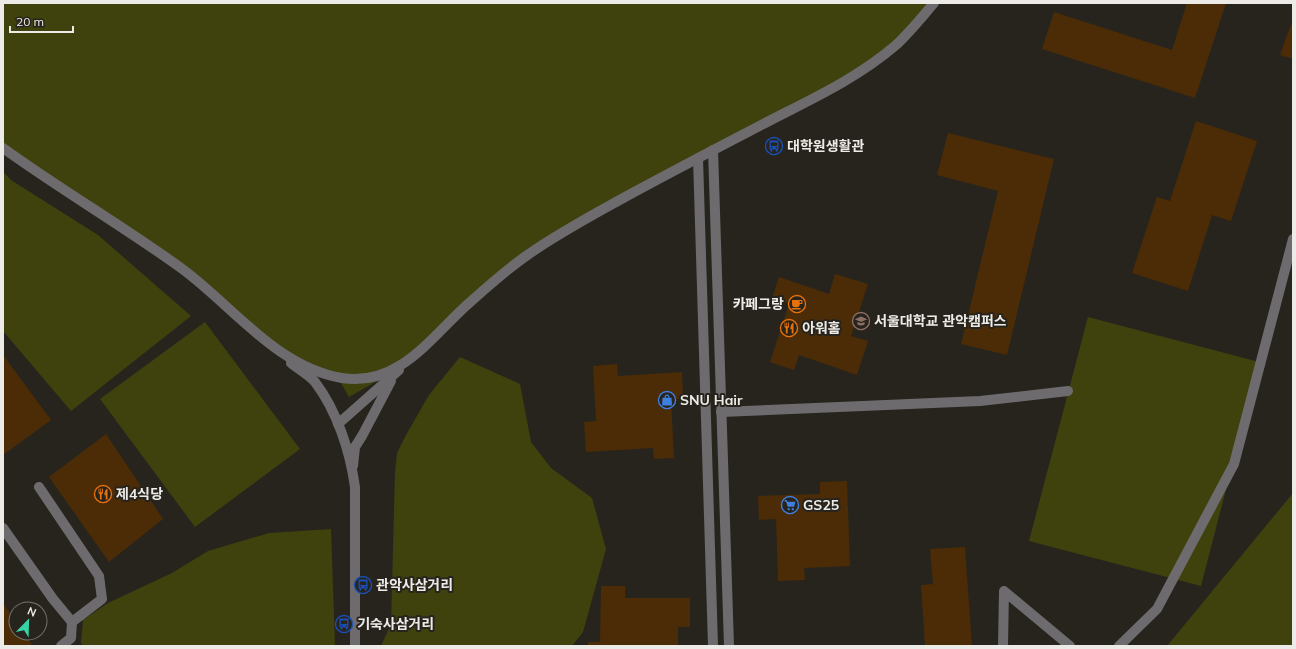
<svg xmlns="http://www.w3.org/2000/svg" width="1296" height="649" viewBox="0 0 1296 649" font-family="Mulish,'Noto Sans KR',sans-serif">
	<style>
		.green { fill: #3f420c }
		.building { fill: #4b2c06 }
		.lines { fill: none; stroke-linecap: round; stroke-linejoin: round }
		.minor { stroke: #6e6b6e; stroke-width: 10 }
		.labels { text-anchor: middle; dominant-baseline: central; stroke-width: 4; stroke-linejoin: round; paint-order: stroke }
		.poi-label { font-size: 14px; font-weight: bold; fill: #edebe7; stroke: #27241e; text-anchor: start }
	</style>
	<rect width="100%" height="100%" fill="#27241e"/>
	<g class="green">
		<polygon points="3,3 934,3 896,44 847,81 528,254 419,353 359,379 296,361 183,270 3,148"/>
		<polygon points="3,172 11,180 98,235 191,316 71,411 3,331"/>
		<polygon points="1088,317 1259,362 1201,586 1029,541"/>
		<polygon points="205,322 300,449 195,527 100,399"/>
		<polygon points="460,357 520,384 531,442 551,468 592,498 606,549 583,632 572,646 381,646 391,624 395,473 397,453 406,435 429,395"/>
		<polygon points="377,381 349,397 341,383"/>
		<polygon points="1293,493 1293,646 1167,646"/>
		<polygon points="331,529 335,646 83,646 81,643 83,620 108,603 172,573 208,551 269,533"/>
	</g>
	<g class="building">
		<polygon points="1187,3 1226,3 1195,98 1042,49 1054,12 1172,50"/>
		<polygon points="1293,19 1293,59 1280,55"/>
		<polygon points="1196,121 1257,141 1231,221 1212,215 1188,291 1132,273 1157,197 1170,201"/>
		<polygon points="948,133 1054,159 1007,355 961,344 998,191 937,175"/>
		<polygon points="835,274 868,284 851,336 868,341 857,375 799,355 794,370 770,362 789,304 772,299 779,277 829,294"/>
		<polygon points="3,355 51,420 3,455"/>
		<polygon points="617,364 618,376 682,372 683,399 671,399 674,458 654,459 653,448 586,452 584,422 596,421 593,366"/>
		<polygon points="106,434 163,519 109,562 49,477"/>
		<polygon points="847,481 850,566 804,568 805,580 778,581 776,519 759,520 758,496 820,494 820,482"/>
		<polygon points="965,547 972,646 925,646 921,585 933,584 930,549"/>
		<polygon points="601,586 625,586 625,598 690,598 690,627 678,627 678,646 588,646 588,642 600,642"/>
		<polygon points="3,603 16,622 16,633 24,633 32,645 30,646 3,646"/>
	</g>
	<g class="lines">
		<g class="minor">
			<path d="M 3,148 C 61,190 123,226 181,268 C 232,305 276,367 342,378 C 399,387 431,337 468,304 C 487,287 508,268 529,254 C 556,235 587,218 616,202 C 667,174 719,147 771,120 C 814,98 859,77 896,45 C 910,32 922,17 934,3"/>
			<polyline points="713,150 729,646"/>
			<polyline points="698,158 713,646"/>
			<path d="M 291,363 C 298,369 309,375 315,382 C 337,411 350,451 355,487 L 355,646"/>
			<polyline points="721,412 980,401 1068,391"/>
			<polyline points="338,424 399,370"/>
			<polyline points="353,466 355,447 362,436 391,381"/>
			<polyline points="39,487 99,576 102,599 72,622"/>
			<polyline points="3,528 53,599 72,622 71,638 61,646"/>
			<polyline points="1003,646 1004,591 1070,646"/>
			<polyline points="1119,646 1157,609 1234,464 1293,239"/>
		</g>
	</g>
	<defs>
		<g id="bus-ring" transform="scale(0.9)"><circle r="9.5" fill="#27241e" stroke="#1a4fb4" stroke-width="1.5"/><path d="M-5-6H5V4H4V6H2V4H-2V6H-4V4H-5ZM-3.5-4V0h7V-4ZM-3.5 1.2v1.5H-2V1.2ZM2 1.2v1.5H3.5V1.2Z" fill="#1a4fb4"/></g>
		<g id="cafe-ring" transform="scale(0.9)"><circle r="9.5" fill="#27241e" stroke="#e8710a" stroke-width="1.5"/><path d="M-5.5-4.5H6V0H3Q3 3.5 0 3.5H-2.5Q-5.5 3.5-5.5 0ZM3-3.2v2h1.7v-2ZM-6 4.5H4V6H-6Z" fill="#e8710a"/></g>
		<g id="university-ring" transform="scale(0.9)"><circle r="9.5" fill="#27241e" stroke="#8d6e63" stroke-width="1.5"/><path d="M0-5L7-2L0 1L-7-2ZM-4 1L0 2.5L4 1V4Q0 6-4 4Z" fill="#8d6e63"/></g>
		<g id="restaurant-ring" transform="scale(0.9)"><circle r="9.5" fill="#27241e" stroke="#e8710a" stroke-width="1.5"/><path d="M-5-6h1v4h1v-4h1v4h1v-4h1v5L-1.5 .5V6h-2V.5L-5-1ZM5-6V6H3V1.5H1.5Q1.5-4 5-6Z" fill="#e8710a"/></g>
		<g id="shop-ring" transform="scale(0.9)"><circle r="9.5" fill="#27241e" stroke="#3f7fe0" stroke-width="1.5"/><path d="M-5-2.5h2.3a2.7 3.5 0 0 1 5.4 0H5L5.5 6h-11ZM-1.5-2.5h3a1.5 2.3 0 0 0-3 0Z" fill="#3f7fe0"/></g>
		<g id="supermarket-ring" transform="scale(0.9)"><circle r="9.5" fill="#27241e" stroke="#3f7fe0" stroke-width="1.5"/><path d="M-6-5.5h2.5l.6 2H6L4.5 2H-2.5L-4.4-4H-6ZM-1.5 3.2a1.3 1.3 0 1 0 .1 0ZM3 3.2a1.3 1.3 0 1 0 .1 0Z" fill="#3f7fe0"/></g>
	</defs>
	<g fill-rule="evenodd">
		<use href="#bus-ring" x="774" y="146"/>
		<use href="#cafe-ring" x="797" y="304"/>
		<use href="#university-ring" x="861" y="321"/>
		<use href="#restaurant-ring" x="789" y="328"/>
		<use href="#shop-ring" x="667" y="400"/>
		<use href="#restaurant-ring" x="103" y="494"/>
		<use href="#supermarket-ring" x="790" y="505"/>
		<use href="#bus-ring" x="363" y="585"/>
		<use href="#bus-ring" x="344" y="624"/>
	</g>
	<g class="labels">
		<g class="poi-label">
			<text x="787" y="146">대학원생활관</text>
			<text x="784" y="304" text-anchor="end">카페그랑</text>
			<text x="874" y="321">서울대학교 관악캠퍼스</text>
			<text x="802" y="328">아워홈</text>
			<text x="680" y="400">SNU Hair</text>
			<text x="116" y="494">제4식당</text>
			<text x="803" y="505">GS25</text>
			<text x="376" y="585">관악사삼거리</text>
			<text x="357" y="624">기숙사삼거리</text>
		</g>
	</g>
	<rect width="1296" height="649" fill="none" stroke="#edebe7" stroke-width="8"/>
	<g transform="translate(28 621) rotate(23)"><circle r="19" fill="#27241e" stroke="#76746e"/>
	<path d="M0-3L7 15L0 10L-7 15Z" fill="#36d4a7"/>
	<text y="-6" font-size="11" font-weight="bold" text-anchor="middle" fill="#edebe7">N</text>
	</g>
	<path d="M10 26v6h63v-6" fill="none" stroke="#edebe7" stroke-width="2"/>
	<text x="16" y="26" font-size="12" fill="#edebe7" stroke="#27241e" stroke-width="3" paint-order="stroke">20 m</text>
</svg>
